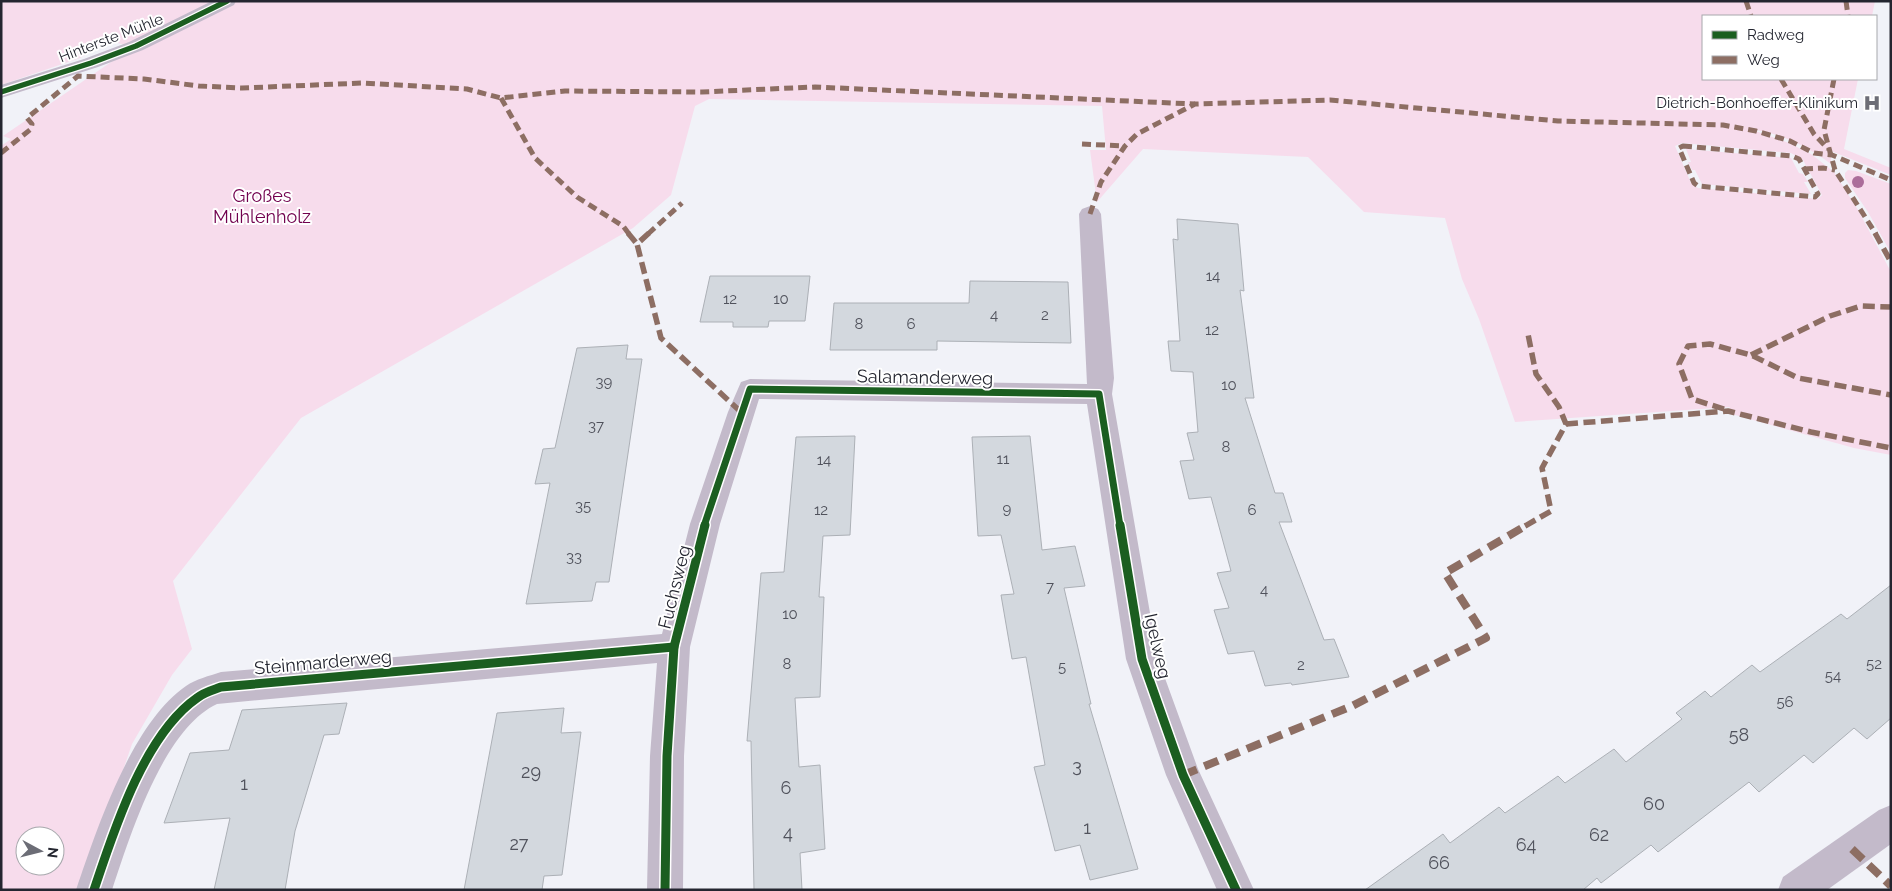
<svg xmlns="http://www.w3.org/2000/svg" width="1892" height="891" viewBox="0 0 1892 891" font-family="Raleway,sans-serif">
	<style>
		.green { fill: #f7dcec; fill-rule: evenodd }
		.building { fill: #d3d8de; stroke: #acb0b6 }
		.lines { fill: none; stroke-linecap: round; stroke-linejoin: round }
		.minor { fill: #c3baca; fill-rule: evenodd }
		.quiet-far2 { stroke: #8d6e63; stroke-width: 5; stroke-dasharray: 9 5; stroke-linecap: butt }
		.quiet-far1 { stroke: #8d6e63; stroke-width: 5.5; stroke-dasharray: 12 5.5; stroke-linecap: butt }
		.quiet { stroke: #8d6e63; stroke-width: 8; stroke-dasharray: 15 8; stroke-linecap: butt }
		.cycleway-far2-casing { stroke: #fff; stroke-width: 8 }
		.cycleway-far1-casing { stroke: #fff; stroke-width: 10 }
		.cycleway-casing { stroke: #fff; stroke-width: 12 }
		.cycleway-far2 { stroke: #1b5e20; stroke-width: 5.5 }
		.cycleway-far1 { stroke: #1b5e20; stroke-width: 7 }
		.cycleway { stroke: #1b5e20; stroke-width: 9 }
		.tree { fill: #ab6d9a }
		.labels { text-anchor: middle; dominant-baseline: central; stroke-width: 4; stroke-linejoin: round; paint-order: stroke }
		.far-street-label { font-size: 15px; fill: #242630; stroke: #fff }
		.far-poi-label { font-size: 15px; fill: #242630; stroke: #fff; text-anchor: end }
		.number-label { font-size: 15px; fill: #50525c }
		.park-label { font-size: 18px; fill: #71004e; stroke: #fff }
		.street-label { font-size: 18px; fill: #242630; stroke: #fff }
		.near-number-label { font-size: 18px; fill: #50525c }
	</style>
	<rect width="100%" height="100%" fill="#f1f2f8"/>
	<g class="green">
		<path d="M 1,1 L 1875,1 L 1872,16 L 1703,16 L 1703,79 L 1858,79 L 1844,149 L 1891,168 L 1891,175 L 1831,151 L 1831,164 C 1807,146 1780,133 1750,129 L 1789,143 L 1811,154 L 1834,172 L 1858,210 L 1891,272 L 1891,455 L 1854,448 L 1728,413 L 1730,407 L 1515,422 L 1479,319 L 1462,279 L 1445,218 L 1364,212 L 1308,157 L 1143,149 L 1097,202 L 1090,150 L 1106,150 L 1102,106 L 709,99 L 695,106 L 671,195 L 633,228 L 301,418 L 173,581 L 192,649 L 172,675 L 132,744 L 82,890 L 1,890 L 1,146 L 11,139 L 3,136 L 133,47 L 114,42 L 101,46 L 80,58 L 1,85 ZM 1682,143 L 1791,153 L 1803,160 L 1822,195 L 1818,199 L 1698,188 L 1691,183 L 1675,146 ZM 25,836 L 55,836 L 55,866 L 25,866 Z"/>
		<polygon points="1686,149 1791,158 1799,173 1803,174 1808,182 1804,182 1811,194 1702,184 1695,170 1692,170 1688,162 1691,162"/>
		<polygon points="1848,170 1856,171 1891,184 1891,253 1868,212 1845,178 1845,173"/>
	</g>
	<g class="building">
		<polygon points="1177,219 1238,224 1244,291 1240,290 1254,398 1245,398 1275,493 1283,493 1292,522 1279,522 1324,640 1334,639 1349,677 1292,685 1291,683 1265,686 1254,651 1228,654 1214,610 1229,608 1217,573 1231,571 1211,497 1189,499 1180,461 1194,460 1187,433 1198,432 1193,372 1171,371 1168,341 1180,341 1173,239 1178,240"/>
		<polygon points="710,276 810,276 805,321 769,321 768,327 733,327 733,322 700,322"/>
		<polygon points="970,281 1068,282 1071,343 937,341 937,350 830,350 834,303 969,303"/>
		<polygon points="628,345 626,359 642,359 609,582 596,582 592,601 526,604 550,483 535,484 543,449 555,448 577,348"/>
		<polygon points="855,436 850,535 823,536 819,597 824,597 820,697 795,698 799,767 820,765 825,849 800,853 802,890 754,890 751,741 747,741 761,573 784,572 796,437"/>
		<polygon points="1030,436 1042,550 1075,546 1085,586 1064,588 1091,704 1089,704 1138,869 1090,880 1080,845 1055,851 1034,767 1045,765 1026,657 1012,659 1001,595 1014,594 1001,535 978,536 972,437"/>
		<polygon points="1891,585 1891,718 1867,739 1854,728 1813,763 1804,755 1759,792 1749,782 1658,852 1651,845 1601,883 1597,878 1583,890 1365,890 1443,834 1450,843 1499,807 1505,813 1558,776 1565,783 1614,749 1626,762 1682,719 1676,713 1705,691 1711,697 1752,665 1760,672 1841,614 1847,619"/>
		<polygon points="347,703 339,734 324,735 295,831 285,890 214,890 230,818 164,823 190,753 229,750 242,710"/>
		<polygon points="564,708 561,733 581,732 562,875 544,876 542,890 464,890 497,713"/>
	</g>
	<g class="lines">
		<g class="minor">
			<polygon points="212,1 236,1 234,5 143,50 98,67 1,98 1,85 84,59 129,42"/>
			<path d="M 1090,206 L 1098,209 L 1101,214 L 1114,378 L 1112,394 L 1158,659 L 1198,769 L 1254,890 L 1217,890 L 1166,775 L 1126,659 L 1087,404 L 759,399 L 720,524 L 690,647 L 684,756 L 683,890 L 647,890 L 650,756 L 657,663 L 217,704 C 163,729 130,836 112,890 L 76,890 C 97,829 131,724 186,686 C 196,679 209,676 221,672 L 662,634 L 690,524 L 728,412 L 741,382 L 750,379 L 1087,384 L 1079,214 L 1082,209 Z"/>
			<polygon points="1891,805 1891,844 1827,890 1778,890 1783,877 1879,810"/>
		</g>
		<g class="quiet-far2">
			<polyline points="1746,1 1751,16"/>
			<polyline points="1846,1 1848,16"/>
			<polyline points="1781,79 1814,134 1828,149"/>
			<polyline points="1834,79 1824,130 1835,170 1876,234"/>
			<polyline points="501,98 535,158 577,197 623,226 629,234"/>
			<polyline points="1082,144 1125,146"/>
			<polygon points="1683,146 1792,156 1799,159 1818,194 1815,197 1698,186 1694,183 1679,148"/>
			<polyline points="1,153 31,129 32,124 27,118 78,76 144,79 199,86 242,88 363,83 467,89 501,98 565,91 702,92 815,87 1195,104"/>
			<polyline points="1804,169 1823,168 1835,170"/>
			<polyline points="1090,214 1101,182 1125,146 1137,134 1195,104 1330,100 1558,121 1723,125 1756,131 1790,141 1814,153 1832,155 1891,180"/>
			<polyline points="648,234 682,203"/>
		</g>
		<g class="quiet-far1">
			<polyline points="628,233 637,244"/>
			<polyline points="649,233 637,244 661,338 741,412"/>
			<polyline points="1875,233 1891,262"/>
			<polyline points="1751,355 1830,316 1861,306 1891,307"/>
			<polyline points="1724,409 1692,399 1679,364 1688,346 1710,344 1751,355 1798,378 1891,395"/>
			<polyline points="1566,424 1728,411 1811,432 1891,448"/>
			<polyline points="1525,526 1551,511 1542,468 1566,424 1559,407 1536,374 1528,334"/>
		</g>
		<g class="quiet">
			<polyline points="1183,775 1352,706 1486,638 1445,573 1527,525"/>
			<polyline points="1852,849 1891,886"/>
		</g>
		<g class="cycleway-far2-casing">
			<polyline id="cycleway-far2" points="1,92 91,63 136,46 227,1"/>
		</g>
		<g class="cycleway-far1-casing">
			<polyline id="cycleway-far1" points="704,526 750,389 1099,394 1120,526"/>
		</g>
		<g class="cycleway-casing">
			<g id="cycleway">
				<polyline points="1120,525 1142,659 1183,775 1236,890"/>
				<path d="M 94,890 C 114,830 144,735 197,698 C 204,692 213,690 221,687 L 674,647"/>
				<polyline points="665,890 667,756 674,647 705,525"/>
			</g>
		</g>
		<use href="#cycleway-far2" class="cycleway-far2"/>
		<use href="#cycleway-far1" class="cycleway-far1"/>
		<use href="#cycleway" class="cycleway"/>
	</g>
	<circle class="tree" cx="1858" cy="182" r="6"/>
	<defs>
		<g id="hospital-bare" transform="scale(1.35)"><path d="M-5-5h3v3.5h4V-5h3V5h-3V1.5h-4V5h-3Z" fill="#6c6d76" stroke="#fff" stroke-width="2.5" paint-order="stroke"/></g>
	</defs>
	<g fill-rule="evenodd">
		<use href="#hospital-bare" x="1872" y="103"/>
	</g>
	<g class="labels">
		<g class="far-street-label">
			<text transform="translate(111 38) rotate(-21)">Hinterste Mühle</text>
		</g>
		<g class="far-poi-label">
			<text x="1858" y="103">Dietrich-Bonhoeffer-Klinikum</text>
		</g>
		<g class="number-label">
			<text x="1213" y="276">14</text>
			<text x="730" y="299">12</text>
			<text x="781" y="299">10</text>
			<text x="994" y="315">4</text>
			<text x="1045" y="315">2</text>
			<text x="859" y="324">8</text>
			<text x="911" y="324">6</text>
			<text x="1212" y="330">12</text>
			<text x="604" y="382">39</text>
			<text x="1229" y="385">10</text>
			<text x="596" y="426">37</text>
			<text x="1226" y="447">8</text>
			<text x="1003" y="459">11</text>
			<text x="824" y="460">14</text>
			<text x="583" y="506">35</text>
			<text x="1007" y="509">9</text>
			<text x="821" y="510">12</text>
			<text x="1252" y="510">6</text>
			<text x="574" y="557">33</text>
			<text x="1050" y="587">7</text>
			<text x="1264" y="590">4</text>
			<text x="790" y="614">10</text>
			<text x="787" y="664">8</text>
			<text x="1874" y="664">52</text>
			<text x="1301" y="665">2</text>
			<text x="1062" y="667">5</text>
			<text x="1833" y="676">54</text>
			<text x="1785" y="702">56</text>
		</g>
		<g class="park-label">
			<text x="262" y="195">Großes<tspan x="262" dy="21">Mühlenholz</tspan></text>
		</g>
		<g class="street-label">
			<text transform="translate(925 377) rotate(1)">Salamanderweg</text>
			<text transform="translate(674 587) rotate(-76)">Fuchsweg</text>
			<text transform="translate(1158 646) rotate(77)">Igelweg</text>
			<text transform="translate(323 662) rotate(-5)">Steinmarderweg</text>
		</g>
		<g class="near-number-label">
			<text x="1739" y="734">58</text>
			<text x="1077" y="765">3</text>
			<text x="531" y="771">29</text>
			<text x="244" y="783">1</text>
			<text x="786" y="787">6</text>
			<text x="1654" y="803">60</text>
			<text x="1087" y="827">1</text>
			<text x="788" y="832">4</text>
			<text x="1599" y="834">62</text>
			<text x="519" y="843">27</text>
			<text x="1526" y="844">64</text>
			<text x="1439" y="862">66</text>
		</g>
	</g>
	<rect width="1892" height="891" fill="none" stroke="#242630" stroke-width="5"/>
	<rect x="1702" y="15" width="175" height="65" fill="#ffffff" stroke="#a7a8ac"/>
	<rect x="1712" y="31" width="25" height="8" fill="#1b5e20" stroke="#a7a8ac"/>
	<text x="1747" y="40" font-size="15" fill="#242630">Radweg</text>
	<rect x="1712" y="56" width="25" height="8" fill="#8d6e63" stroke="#a7a8ac"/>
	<text x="1747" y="65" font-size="15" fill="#242630">Weg</text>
	<g transform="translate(40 851) rotate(97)"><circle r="24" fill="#ffffff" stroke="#a7a8ac"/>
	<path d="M0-4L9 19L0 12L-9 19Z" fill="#6c6d76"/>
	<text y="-8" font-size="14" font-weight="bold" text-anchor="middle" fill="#242630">N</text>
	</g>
</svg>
